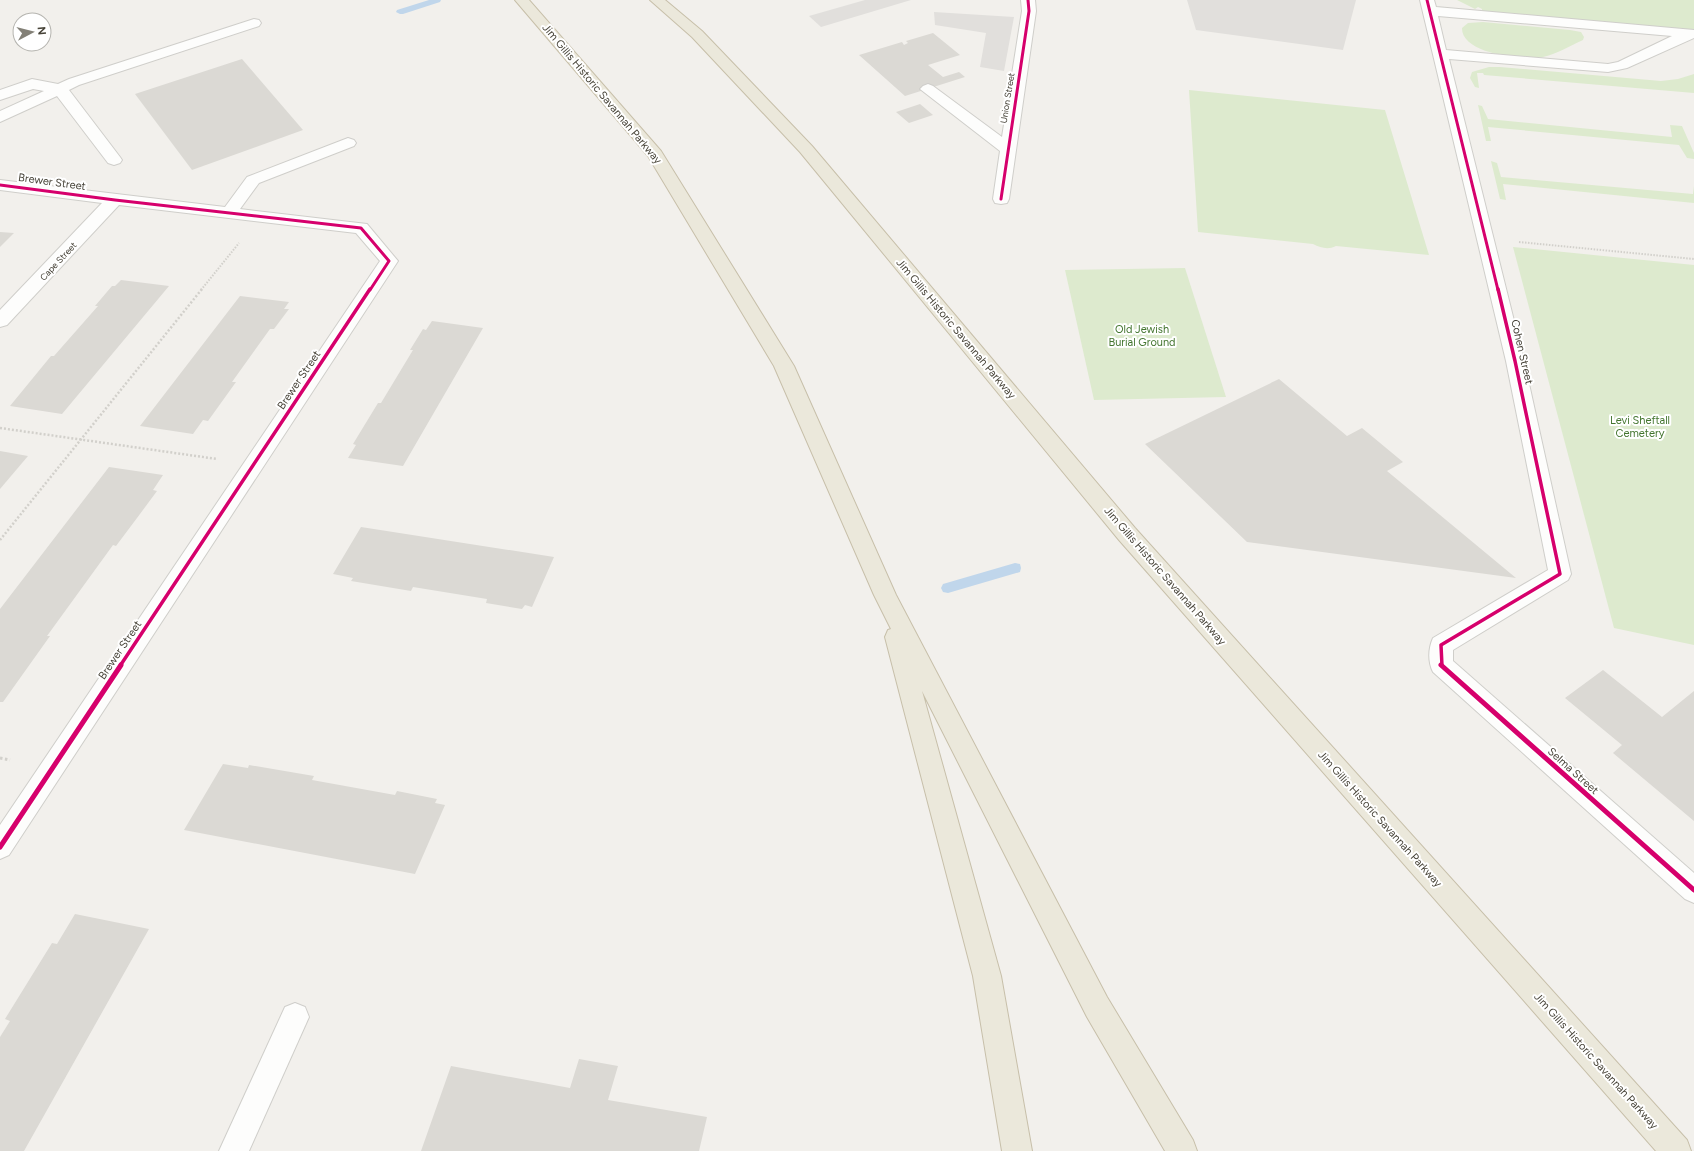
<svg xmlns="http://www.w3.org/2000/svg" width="1694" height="1151" viewBox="0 0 1694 1151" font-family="Figtree,sans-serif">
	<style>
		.green { fill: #ddeace }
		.parking { fill: #e1dfdc }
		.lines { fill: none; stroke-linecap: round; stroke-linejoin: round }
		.stream { fill: #c0d6eb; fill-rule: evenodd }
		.building { fill: #dbd9d4 }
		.minor-casing { stroke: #cfceca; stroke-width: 2 }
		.highway-casing { stroke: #c7bfa9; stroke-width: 2 }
		.path-far2 { stroke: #d2d0cb; stroke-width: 2; stroke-dasharray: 1.5 1.5; stroke-linecap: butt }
		.path-far1 { stroke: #d2d0cb; stroke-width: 2.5; stroke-dasharray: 2 2; stroke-linecap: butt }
		.path { stroke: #d2d0cb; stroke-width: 3; stroke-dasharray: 2.5 2.5; stroke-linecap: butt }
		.minor { fill: #fdfdfc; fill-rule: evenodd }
		.highway { fill: #ebe8db; fill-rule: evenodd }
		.cycleway-far2-casing { stroke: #fff; stroke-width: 5 }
		.cycleway-far1-casing { stroke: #fff; stroke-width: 6 }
		.cycleway-casing { stroke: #fff; stroke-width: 8 }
		.cycleway-far2 { stroke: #d6006c; stroke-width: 3 }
		.cycleway-far1 { stroke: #d6006c; stroke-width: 3.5 }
		.cycleway { stroke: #d6006c; stroke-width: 5 }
		.labels { text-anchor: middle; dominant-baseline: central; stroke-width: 4; stroke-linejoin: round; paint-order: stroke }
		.far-street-label { font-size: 9px; fill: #474338; stroke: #fff }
		.street-label { font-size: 11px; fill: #474338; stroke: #fff }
		.park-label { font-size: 11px; fill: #43752f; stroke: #fff }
	</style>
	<rect width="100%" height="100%" fill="#f2f0ec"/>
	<g class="green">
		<polygon points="1457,0 1694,0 1694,30 1482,12 1482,9 1478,7 1475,9"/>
		<path d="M 1483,22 L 1570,30 L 1581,32 L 1584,37 L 1583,40 C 1570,46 1556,54 1543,57 C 1524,61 1461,54 1462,28 L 1468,23 Z"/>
		<polygon points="1489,67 1500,67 1661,81 1678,79 1694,74 1694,93 1484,75 1483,73 1477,73 1479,88 1475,87 1470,78 1472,72"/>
		<path d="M 1189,90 L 1385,110 L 1429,255 L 1336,246 C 1328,250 1321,248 1313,244 L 1198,232 Z"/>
		<polygon points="1478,105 1482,106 1488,119 1672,137 1670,125 1682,126 1694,153 1694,159 1687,158 1679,145 1488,127 1491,141 1486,141"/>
		<polygon points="1491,161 1497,163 1501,177 1693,194 1694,186 1694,203 1503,184 1506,200 1500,199"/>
		<polygon points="1513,247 1694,265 1694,645 1614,628"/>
		<polygon points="1185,268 1226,397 1094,400 1065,270"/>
	</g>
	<g class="parking">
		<polygon points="865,0 911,0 821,27 809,16"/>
		<polygon points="1187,0 1356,0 1343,50 1196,30"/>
		<polygon points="934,12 1014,17 1004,71 980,67 986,33 935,25"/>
	</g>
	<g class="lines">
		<g class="stream">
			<polygon points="429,0 441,0 440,2 403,14 400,14 396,12 397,10"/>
			<polygon points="1015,563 1020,564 1021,568 1020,572 948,593 943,592 941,588 943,584"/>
		</g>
	</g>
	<g class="building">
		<polygon points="933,33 960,55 928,65 943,77 959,72 965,77 905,96 859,55 902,42 904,45 908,43 906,41"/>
		<polygon points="242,59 303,130 192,170 135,94"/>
		<polygon points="920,104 933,115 909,123 896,112"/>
		<polygon points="0,232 14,233 0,247"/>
		<polygon points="121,280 169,286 62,414 10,406 51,356 54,356 98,306 95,306 112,286 115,286"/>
		<polygon points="240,296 289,302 284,309 289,309 274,329 270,329 232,382 236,382 208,421 203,420 193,434 140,426"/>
		<polygon points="432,321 483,328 403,466 348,458 356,445 353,444 378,403 381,403 413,350 410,350 423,329 426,330"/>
		<polygon points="1279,379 1347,436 1362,428 1403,462 1387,471 1516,578 1247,542 1145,444"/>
		<polygon points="0,451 28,456 0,489"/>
		<polygon points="109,467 163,475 153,490 157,491 137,518 116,546 113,545 47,636 50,636 3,702 0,702 0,609"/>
		<polygon points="361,527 554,557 532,607 525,605 522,609 486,603 487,599 413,587 411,591 351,581 353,578 333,574"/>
		<polygon points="1603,670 1662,717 1694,691 1694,821 1613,753 1622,745 1565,698"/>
		<polygon points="223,764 248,768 249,765 314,776 312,780 395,795 397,791 437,799 435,803 445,805 415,874 184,830"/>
		<polygon points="75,914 149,929 24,1151 0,1151 0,1037 10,1021 5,1019 52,943 57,944"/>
		<polygon points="579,1059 618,1066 608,1100 707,1117 699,1151 421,1151 451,1066 570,1088"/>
	</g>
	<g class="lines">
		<g class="minor-casing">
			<g id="minor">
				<polygon points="1021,0 1035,0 1036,11 1009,199 1007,203 1001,204 995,203 993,199 1000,151 920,89 923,86 928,84 933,86 1002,137 1022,11"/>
				<path d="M 1420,0 L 1434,0 L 1436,7 L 1694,30 L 1694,38 L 1627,68 L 1608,72 L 1449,59 L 1524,361 L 1571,574 L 1568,580 L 1453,650 L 1453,661 L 1694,873 L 1694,903 L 1685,899 L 1433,672 C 1428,662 1428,649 1433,638 L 1548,570 L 1506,361 ZM 1438,16 L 1672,36 L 1618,62 L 1608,64 L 1446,50 Z"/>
				<polygon points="254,19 259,20 261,23 259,26 79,85 69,90 120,157 122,160 120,163 114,165 108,163 57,96 0,122 0,111 44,91 33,89 0,100 0,90 32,79 58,84 69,79"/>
				<polygon points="348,138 354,140 356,143 354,146 259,183 240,209 367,224 398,261 9,855 0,859 0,825 380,261 356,233 119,205 7,325 0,327 0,310 102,203 0,190 0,180 225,207 247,177"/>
				<polygon points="295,1003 305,1007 309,1017 249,1151 219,1151 285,1007"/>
			</g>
		</g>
		<g class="highway-casing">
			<g id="highway">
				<polygon points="515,0 529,0 661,151 794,366 896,595 1107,997 1193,1140 1197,1151 1165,1151 1087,1017 922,691 1001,976 1032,1151 1002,1151 973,976 885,637 888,630 891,629 874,595 774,366 648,156"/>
				<polygon points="650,0 665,0 702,31 812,146 1135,528 1687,1140 1691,1151 1656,1151 1119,540 800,152 692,37"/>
			</g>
		</g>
		<g class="path-far2">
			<polyline points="1519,242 1694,259"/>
			<polyline points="201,290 239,243"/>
		</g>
		<g class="path-far1">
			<polyline points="0,428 217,459"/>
			<polyline points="0,540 202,289"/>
		</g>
		<polyline class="path" points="0,758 10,760"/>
		<use href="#minor" class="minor"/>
		<use href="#highway" class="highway"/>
		<g class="cycleway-far2-casing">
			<g id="cycleway-far2">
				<polyline points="1427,0 1498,290"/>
				<polyline points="0,185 115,200 361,228 389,261 370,290"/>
				<polyline points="1001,199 1029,11 1028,0"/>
			</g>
		</g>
		<g class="cycleway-far1-casing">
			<g id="cycleway-far1">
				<polyline points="120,666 370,289"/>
				<polyline points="1442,666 1441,645 1560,574 1515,361 1498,289"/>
			</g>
		</g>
		<g class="cycleway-casing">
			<g id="cycleway">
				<polyline points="1441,665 1694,890"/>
				<polyline points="0,847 121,665"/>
			</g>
		</g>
		<use href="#cycleway-far2" class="cycleway-far2"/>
		<use href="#cycleway-far1" class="cycleway-far1"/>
		<use href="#cycleway" class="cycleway"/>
	</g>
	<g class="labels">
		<g class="far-street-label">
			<text transform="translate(1007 98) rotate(-81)">Union Street</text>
			<text transform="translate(58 261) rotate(-47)">Cape Street</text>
		</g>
		<g class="street-label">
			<text transform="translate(602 94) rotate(50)">Jim Gillis Historic Savannah Parkway</text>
			<text transform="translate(52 182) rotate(8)">Brewer Street</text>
			<text transform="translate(956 329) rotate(50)">Jim Gillis Historic Savannah Parkway</text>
			<text transform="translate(1522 352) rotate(77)">Cohen Street</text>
			<text transform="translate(299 380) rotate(-56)">Brewer Street</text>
			<text transform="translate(1165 576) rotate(49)">Jim Gillis Historic Savannah Parkway</text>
			<text transform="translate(120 650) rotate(-56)">Brewer Street</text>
			<text transform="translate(1573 771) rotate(42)">Selma Street</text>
			<text transform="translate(1380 819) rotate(48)">Jim Gillis Historic Savannah Parkway</text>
			<text transform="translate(1596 1061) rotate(48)">Jim Gillis Historic Savannah Parkway</text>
		</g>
		<g class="park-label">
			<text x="1142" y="329">Old Jewish<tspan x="1142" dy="13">Burial Ground</tspan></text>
			<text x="1640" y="420">Levi Sheftall<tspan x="1640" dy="13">Cemetery</tspan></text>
		</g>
	</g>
	<g transform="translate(32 32) rotate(83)"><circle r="19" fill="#ffffff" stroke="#b5b4af"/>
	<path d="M0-3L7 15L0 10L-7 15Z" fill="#838077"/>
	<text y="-6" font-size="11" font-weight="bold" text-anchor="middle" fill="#474338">N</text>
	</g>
</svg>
